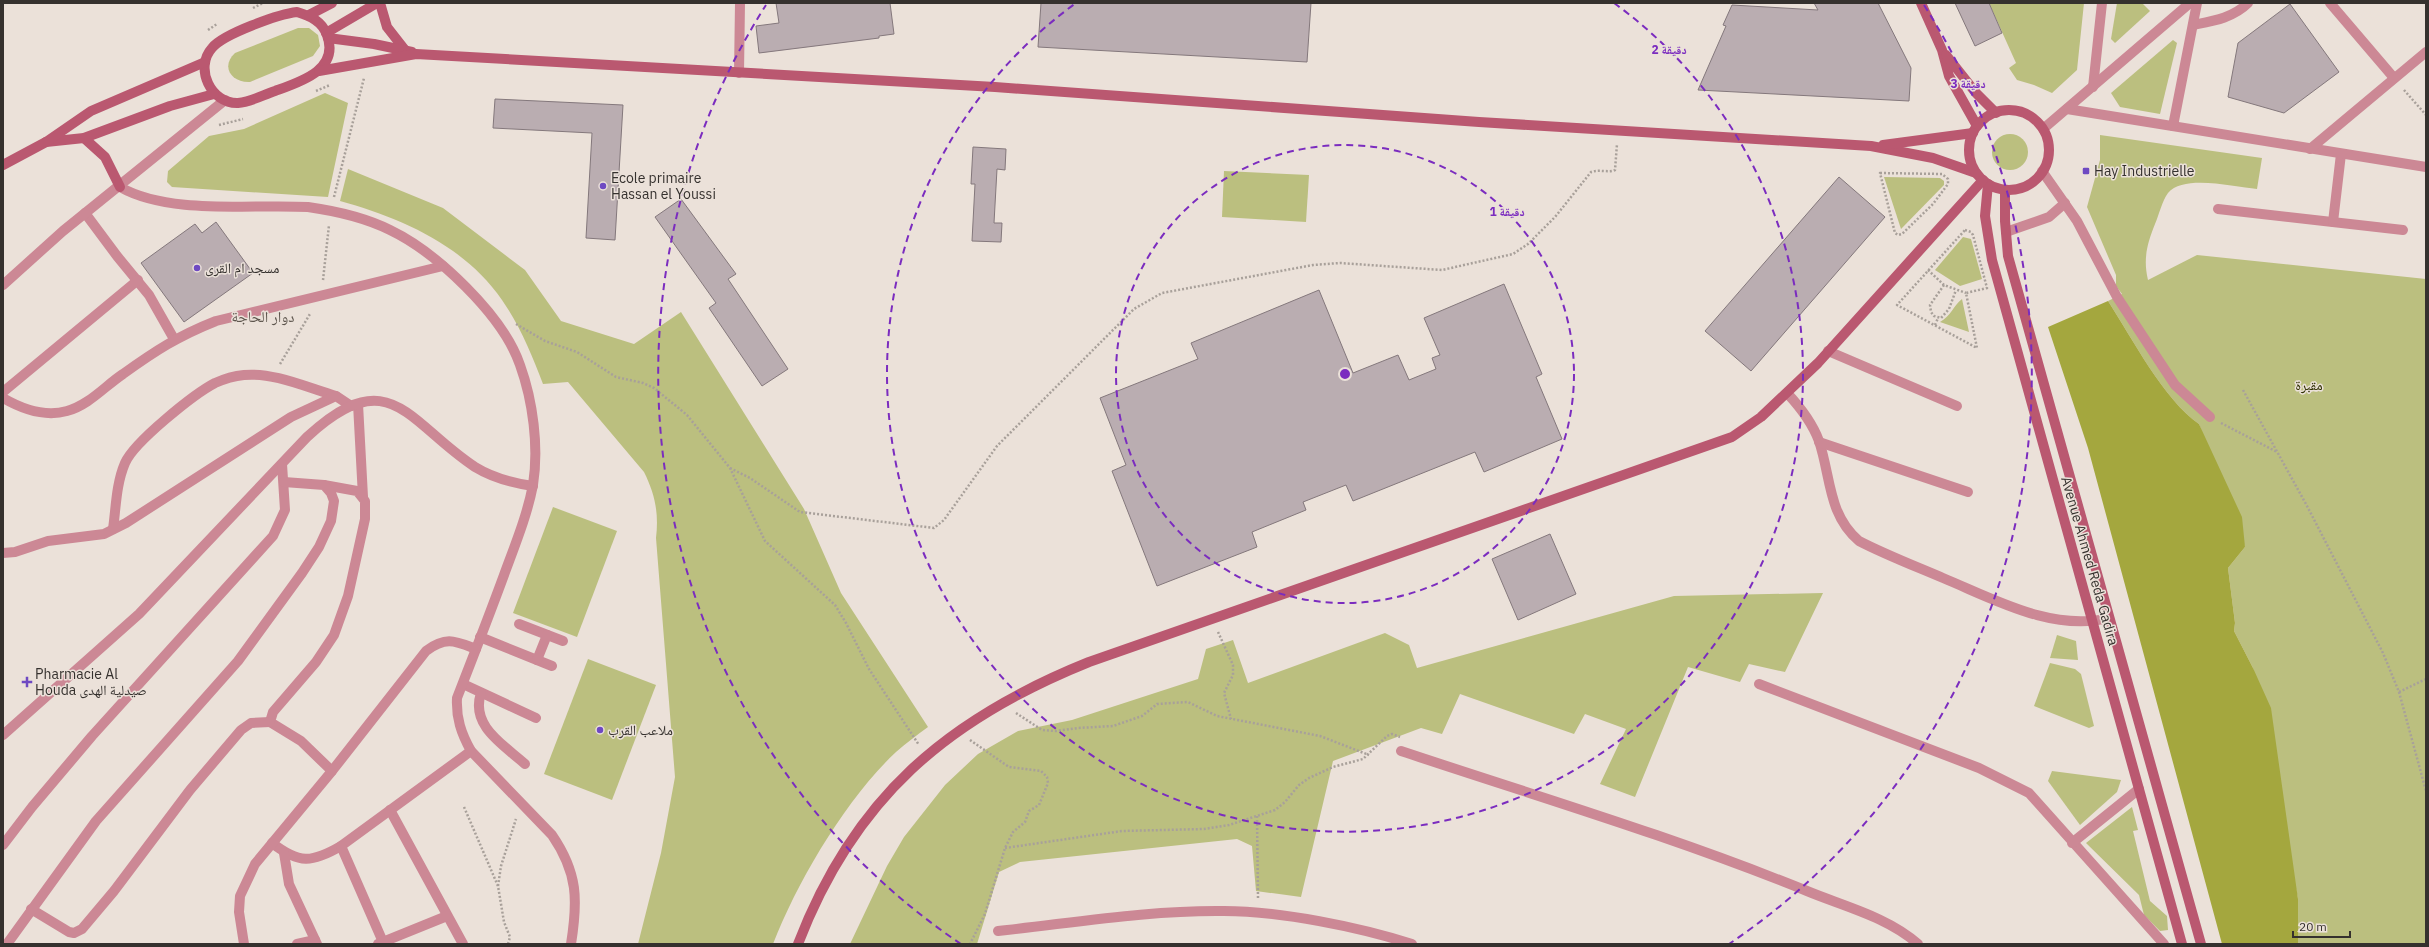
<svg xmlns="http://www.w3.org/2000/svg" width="2429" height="947" viewBox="0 0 2429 947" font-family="'IBM Plex Sans','Noto Naskh Arabic',sans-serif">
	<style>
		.green { fill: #bbbf7f }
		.forest { fill: #a4a73e }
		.building { fill: #baadb1; stroke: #84787c }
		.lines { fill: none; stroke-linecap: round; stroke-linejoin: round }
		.path { stroke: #a8a09a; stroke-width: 2.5; stroke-dasharray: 2 2; stroke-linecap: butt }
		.lane { stroke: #cc8895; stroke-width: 10 }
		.street { stroke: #cc8895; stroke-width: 10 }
		.secondary { stroke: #ba5870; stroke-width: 10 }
		.ring { fill: none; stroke: #7b2cbf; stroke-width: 2; stroke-dasharray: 7 5 }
		.poi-dot { fill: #6e49c2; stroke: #ebe1d9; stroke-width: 1.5 }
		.labels { text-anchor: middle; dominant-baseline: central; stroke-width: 3; stroke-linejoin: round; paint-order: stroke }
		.poi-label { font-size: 14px; fill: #35312e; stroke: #ebe1d9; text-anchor: start }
		.park-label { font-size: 14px; fill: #2e2f01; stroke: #ebe1d9 }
		.street-label { font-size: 14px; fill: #35312e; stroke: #ebe1d9 }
		.neighbourhood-label { font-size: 15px; fill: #5d554d; stroke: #ebe1d9 }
		.centre { fill: #7b2cbf; stroke: #ebe1d9; stroke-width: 2 }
		.ring-label { font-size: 12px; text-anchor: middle; font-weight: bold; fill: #7b2cbf; stroke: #ebe1d9; stroke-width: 3; stroke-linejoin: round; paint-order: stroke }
	</style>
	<rect width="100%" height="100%" fill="#ebe1d9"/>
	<g class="green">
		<polygon points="1989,3 2084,3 2077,70 2052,93 2034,85 2017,80 2009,68 2016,63"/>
		<polygon points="2117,3 2142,3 2150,11 2115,43 2111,39"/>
		<path d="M 298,28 L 309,28 L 318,35 L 320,46 L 313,56 L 250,82 C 232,83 220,67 235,53 Z"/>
		<polygon points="2173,40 2177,43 2160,114 2120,107 2111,93"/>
		<polygon points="325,93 348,103 328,197 172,187 167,182 168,171 209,136 244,129"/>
		<circle cx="2010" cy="152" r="18"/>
		<path d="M 2100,135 L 2262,158 L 2257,189 C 2234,187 2184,174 2168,193 C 2162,201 2159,215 2155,224 C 2147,244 2143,259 2148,280 L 2197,255 L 2426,279 L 2426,944 L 2298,944 L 2298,899 L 2253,668 L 2234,631 L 2235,623 L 2228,568 L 2245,547 L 2199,424 C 2164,400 2132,338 2108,301 L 2122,294 L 2116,286 L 2116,275 L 2087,207 L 2100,160 Z"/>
		<path d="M 348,169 L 443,208 L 525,270 L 561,321 L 634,344 L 681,312 L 804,509 L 841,593 L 928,727 C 917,735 906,743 896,752 C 846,799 798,880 773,944 L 638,944 L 661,853 L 675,777 L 656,538 C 659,513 655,494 644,472 L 568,382 L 543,384 C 532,355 520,326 502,300 C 464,245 401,218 340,201 Z"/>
		<polygon points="1224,171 1309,175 1306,222 1222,217"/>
		<polygon points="1884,177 1940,178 1944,181 1944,185 1901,229"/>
		<polygon points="1963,237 1971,239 1982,279 1960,286 1935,270"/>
		<path d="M 1962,299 L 1969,332 L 1940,322 C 1951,316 1953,306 1962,299 Z"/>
		<polygon points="553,507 617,531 577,637 513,613"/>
		<polygon points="1823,593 1785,672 1749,664 1740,682 1688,667 1635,797 1600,784 1626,729 1585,714 1574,734 1460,694 1442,734 1421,728 1333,761 1301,897 1256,891 1252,846 1237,839 1020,862 999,872 977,944 850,944 887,866 904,837 945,785 978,754 1018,731 1072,720 1198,679 1206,649 1233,640 1248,683 1385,633 1409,645 1417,668 1674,596"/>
		<polygon points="2057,635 2076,641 2078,660 2050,658"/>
		<polygon points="588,659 656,685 612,800 544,774"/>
		<polygon points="2050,663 2075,669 2081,674 2094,726 2089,728 2034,706"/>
		<polygon points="2052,771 2121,780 2117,792 2080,825 2048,781"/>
		<polygon points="2132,807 2138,830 2133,831 2150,901 2167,916 2168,930 2160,931 2144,915 2139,895 2086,843"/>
	</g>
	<path class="forest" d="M 2108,301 C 2132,338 2164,400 2199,424 L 2242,517 L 2245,547 L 2228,568 L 2235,623 L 2234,631 L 2253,668 L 2271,708 L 2298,899 L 2298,944 L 2222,944 L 2088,448 L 2048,327 Z"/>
	<g class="building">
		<polygon points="776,3 890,3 894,34 879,36 879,38 759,53 756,26 779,23"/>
		<polygon points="1041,3 1311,3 1307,62 1038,47"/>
		<polygon points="1814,3 1878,3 1911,68 1909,101 1698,90 1726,26 1723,25 1732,5 1818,10"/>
		<polygon points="1955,3 1989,3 2002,33 1975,46"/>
		<polygon points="2290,4 2339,72 2284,113 2228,97 2238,43"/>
		<polygon points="495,99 623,105 615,240 586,238 592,133 493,128"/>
		<polygon points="973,147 1006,149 1005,170 997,169 994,223 1002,223 1001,242 972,241 975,184 971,184"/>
		<polygon points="1839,177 1885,217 1751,371 1705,331"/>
		<polygon points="681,199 736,274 728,279 788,369 762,386 709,308 716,303 655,217"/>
		<polygon points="216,222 253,273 184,322 141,263 195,224 202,233"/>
		<polygon points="1504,284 1542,374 1536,377 1562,439 1484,472 1475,452 1353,501 1346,485 1303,502 1306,510 1252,532 1257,547 1157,586 1112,471 1126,465 1100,398 1198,359 1191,343 1319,290 1353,373 1398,355 1409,380 1436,369 1432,358 1440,355 1424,318"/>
		<polygon points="1550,534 1576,594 1518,620 1492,559"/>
	</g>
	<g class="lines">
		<g class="path">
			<polyline points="253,8 263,3"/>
			<polyline points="208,30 217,24"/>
			<polyline points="2404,90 2426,115"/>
			<polyline points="316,91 330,85"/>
			<polyline points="219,125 243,119"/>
			<polygon points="1880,173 1942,174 1948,179 1948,184 1933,204 1902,234 1898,235 1895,233"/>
			<polyline points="334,197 364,78"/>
			<polygon points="1965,230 1971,232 1973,235 1987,288 1966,293 1977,348 1897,305"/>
			<polyline points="1928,270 1944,285 1966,293"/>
			<polyline points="323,280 329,225"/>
			<polyline points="1944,285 1930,305 1931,312 1934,316 1941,318 1949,309 1956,290"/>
			<polyline points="516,324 545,341 577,352 616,377 643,383 654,388 687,415 730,468 765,541 835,605 846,623 869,669 919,745"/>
			<polyline points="1935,325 1938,318"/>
			<polyline points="280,364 310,314"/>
			<polyline points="2243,390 2306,504 2383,653 2399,692 2426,791"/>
			<polyline points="2221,423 2277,452"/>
			<path d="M 730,468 L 750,478 L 800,512 L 934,528 L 944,520 L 997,446 L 1134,309 L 1162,293 L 1313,265 L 1340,263 L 1442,270 L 1513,254 L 1528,244 L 1555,217 L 1591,172 C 1600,169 1608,173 1615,170 L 1617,144"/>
			<polyline points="1218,632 1233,665 1233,675 1224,693 1231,719"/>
			<polyline points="2399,692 2426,679"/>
			<polyline points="1016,713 1042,730 1056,731 1078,728 1113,726 1142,716 1157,704 1188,702 1217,716 1320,736 1369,755"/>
			<polyline points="970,740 1009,767 1041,771 1047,777 1048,783 1039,805 1029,811 1025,822 1013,832 1005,848 985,914 970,944"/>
			<polyline points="464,807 498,886 504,922 510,937 508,944"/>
			<polyline points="1257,816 1258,898"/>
			<polyline points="1005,848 1122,831 1204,829 1229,825 1275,810 1285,802 1299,785 1309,778 1333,767 1363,759 1387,736 1392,734 1400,737"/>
			<polyline points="498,886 501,866 516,819"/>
		</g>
		<g class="lane">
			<path d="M 2193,25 C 2213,21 2233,18 2248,3"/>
			<polyline points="2042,171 2077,221 2117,297 2175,385 2210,417"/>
			<polyline points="2218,209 2403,230"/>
			<polyline points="2333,222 2341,154"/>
			<polyline points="2006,232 2049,217 2065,203"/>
			<polyline points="519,624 563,641"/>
			<polyline points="480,637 552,666"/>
			<polyline points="537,660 547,635"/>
			<polyline points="463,684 536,718"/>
			<path d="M 481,693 C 470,726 504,745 525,764"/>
		</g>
		<g class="street">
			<polyline points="2330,3 2394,78"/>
			<polyline points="739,73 740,3"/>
			<polyline points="2093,87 2102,3"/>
			<polyline points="2067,109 2426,167"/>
			<polyline points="2173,126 2197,3"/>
			<polyline points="2043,129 2190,3"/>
			<polyline points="2310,149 2426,52"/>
			<path d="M 120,187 C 169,215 251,204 308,207 C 336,211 364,217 390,230 C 436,252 503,315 520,365 C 533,401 539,447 533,485 C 527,516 515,545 504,575 C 489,616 473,657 457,698 C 456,718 461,733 471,751 L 552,835 C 578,873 578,900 571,944"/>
			<polyline points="85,213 117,256 149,295 174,339"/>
			<polyline points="3,285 63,231 225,100"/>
			<polyline points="1828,351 1957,406"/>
			<polyline points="3,392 138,280"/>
			<path d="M 1787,393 C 1801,408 1812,422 1819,441 C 1831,477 1828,515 1859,541 C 1886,555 1915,566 1943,578 C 1994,599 2052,632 2109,618"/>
			<path d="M 3,398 C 22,409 46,417 67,411 C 89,405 105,386 123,374 C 155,351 178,336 216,321 L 443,266"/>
			<polyline points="358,404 363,497"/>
			<polyline points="1819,442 1968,492"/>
			<polyline points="324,485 357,491 365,501 365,519 348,596 334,635 316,662 273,712 270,722 301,741 332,771"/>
			<path d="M 113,529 C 116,508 116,484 125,463 C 134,442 194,394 215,383 C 224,379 234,376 244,375 C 274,372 308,388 336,396"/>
			<polyline points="3,553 15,552 48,541 104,534 126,523 291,417 336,396 351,406"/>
			<polyline points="1759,684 1979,768 2029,793 2164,944"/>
			<path d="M 3,735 L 139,614 L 307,437 C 390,360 408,423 475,467 C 493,478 512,483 533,486"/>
			<path d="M 1401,751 C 1536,796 1674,837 1807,891 C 1843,906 1888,917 1918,944"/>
			<polyline points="390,810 463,944"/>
			<path d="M 272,843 C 299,864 312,863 341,846 L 471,751"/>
			<polyline points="2072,843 2139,789"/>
			<polyline points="3,845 32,807 92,736 273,536 285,510 282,464"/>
			<polyline points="341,846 383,942"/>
			<polyline points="284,853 289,884 317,944"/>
			<polyline points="31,909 69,932 74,933 82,929 114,891 190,790 241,730 251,723 270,722"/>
			<path d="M 998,931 C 1073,923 1149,910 1224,911 C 1280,911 1359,927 1412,944"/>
			<polyline points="7,944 96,821 238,661 302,573 319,547 331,521 334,501 331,493 324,485 284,482"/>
			<path d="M 244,944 L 239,912 L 240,896 L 255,864 L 332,771 L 426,651 C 446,636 455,641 476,649"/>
			<polyline points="297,944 315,940"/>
			<polyline points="378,944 447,916"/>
		</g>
		<g class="secondary">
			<polyline points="380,3 387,27 405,50"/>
			<polyline points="1921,3 1942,50 1949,76 1977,126"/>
			<path d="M 297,12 C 310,16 322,21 327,35 C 340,70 300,82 275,91 C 263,95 251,102 238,103 C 211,104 194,68 212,48 C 223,34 279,14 297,12 Z"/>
			<polyline points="309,15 332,3"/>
			<polyline points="326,33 377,3"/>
			<polyline points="328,38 374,44 412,52"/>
			<polyline points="1946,55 1976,93 1996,113"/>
			<polyline points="319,71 416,54 995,87 1479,122 1871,146 1933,158 1976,173"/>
			<circle cx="2009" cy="150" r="40"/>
			<polyline points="84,138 105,157 120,187"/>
			<polyline points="46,142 84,138 170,106 214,94"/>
			<polyline points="1883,145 1973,133"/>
			<polyline points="3,165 46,142 91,111 205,62"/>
			<polyline points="1988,184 1985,216 1992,260 2182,944"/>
			<polyline points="2005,190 2005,221 2008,256 2201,944"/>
			<path d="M 798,944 C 854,798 947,719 1089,662 L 1732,437 L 1761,417 L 1818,363 L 1983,180"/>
		</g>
	</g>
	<g class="ring">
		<circle cx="1345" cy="374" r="229"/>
		<path d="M1614 3A458 458 0 1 1 1076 3"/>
		<path d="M961 944A687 687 0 0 1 766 5M1924 5A687 687 0 0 1 1729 944"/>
	</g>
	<g class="poi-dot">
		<rect x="2082" y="167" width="8" height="8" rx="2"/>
		<circle cx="603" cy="186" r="4"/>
		<circle cx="197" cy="268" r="4"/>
		<path d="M25 676h4v4h4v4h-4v4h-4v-4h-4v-4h4z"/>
		<circle cx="600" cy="730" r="4"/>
	</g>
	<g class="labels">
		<g class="poi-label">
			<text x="2094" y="171">Hay Industrielle</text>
			<text x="611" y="178">Ecole primaire<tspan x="611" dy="16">Hassan el Youssi</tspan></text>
			<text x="205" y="268">مسجد ام القرى</text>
			<text x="35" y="674">Pharmacie Al<tspan x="35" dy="16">Houda صيدلية الهدى</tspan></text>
			<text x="608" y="730">ملاعب القرب</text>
		</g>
		<g class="park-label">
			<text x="2309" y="385">مقبرة</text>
		</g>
		<g class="street-label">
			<text transform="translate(2090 561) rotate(74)">Avenue Ahmed Reda Gadira</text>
		</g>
		<g class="neighbourhood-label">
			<text x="263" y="316">دوار الحاجة</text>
		</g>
	</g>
	<circle cx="1345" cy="374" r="6" class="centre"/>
	<g class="ring-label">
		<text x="1669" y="54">2 دقيقة</text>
		<text x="1968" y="88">3 دقيقة</text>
		<text x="1507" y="216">1 دقيقة</text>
	</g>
	<rect width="2429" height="947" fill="none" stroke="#35312e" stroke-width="8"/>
	<path d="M2293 931v6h57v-6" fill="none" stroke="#35312e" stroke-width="2"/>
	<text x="2299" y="931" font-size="12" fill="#35312e" stroke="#ebe1d9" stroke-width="3" paint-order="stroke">20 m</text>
</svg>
